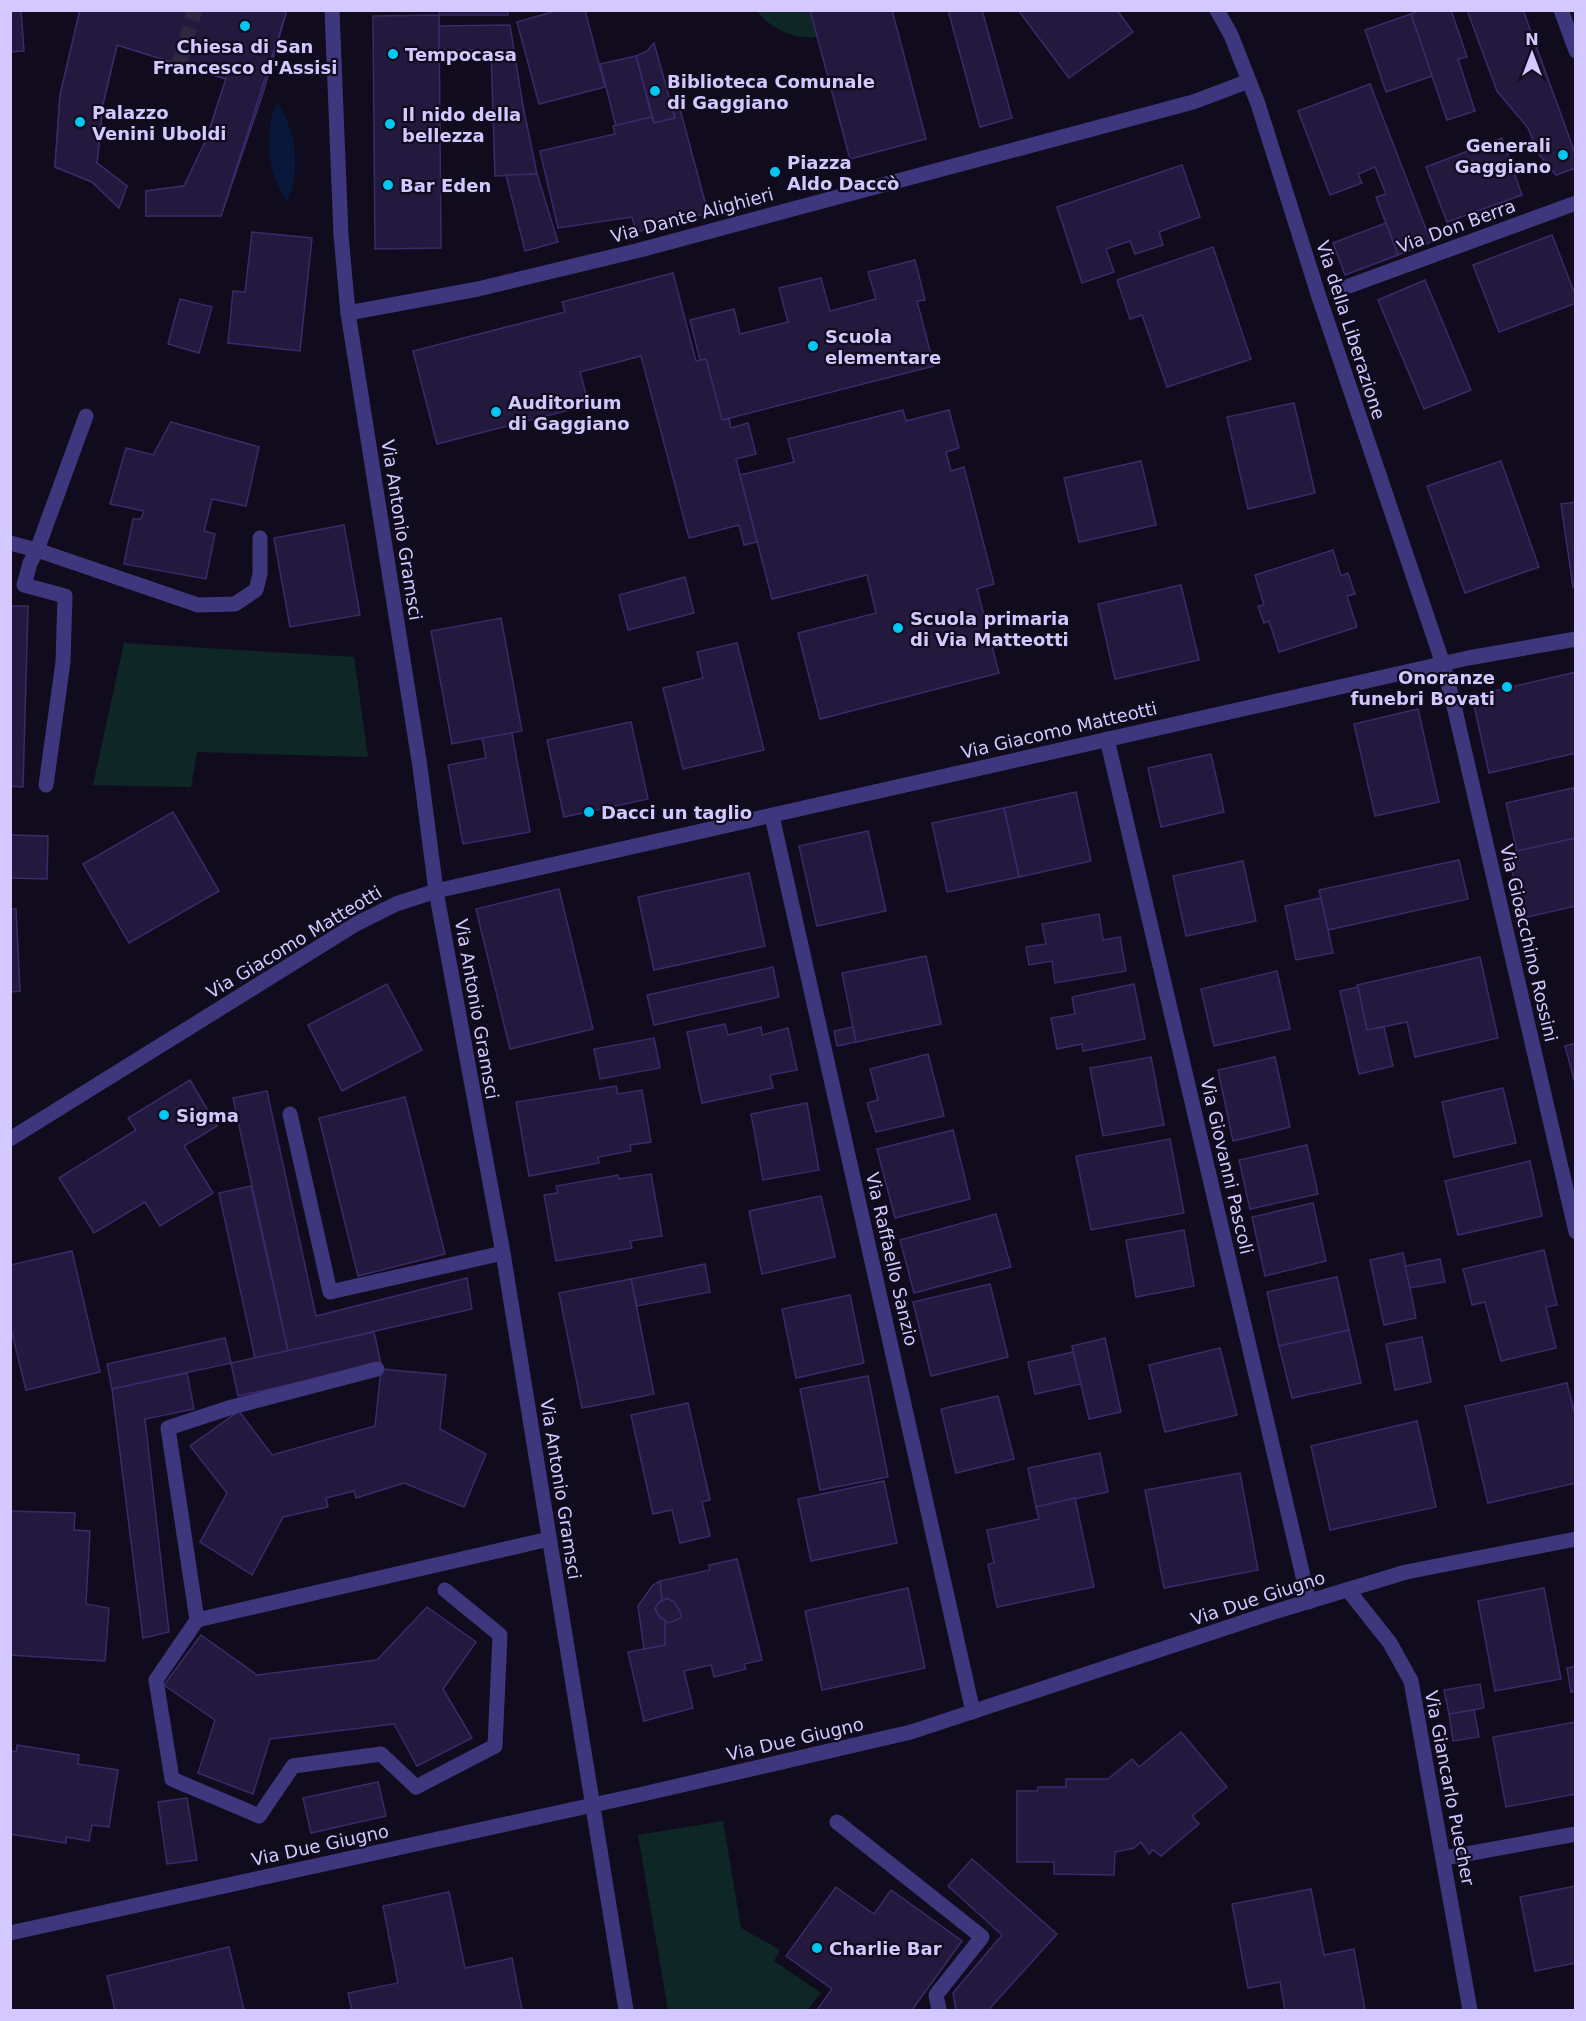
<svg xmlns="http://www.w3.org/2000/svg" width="1586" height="2021" viewBox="0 0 1586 2021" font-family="'DejaVu Sans',sans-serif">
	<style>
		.green { fill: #0f2627 }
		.water { fill: #09173a }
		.building { fill: #23183e; stroke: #3b2a6a; stroke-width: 1.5 }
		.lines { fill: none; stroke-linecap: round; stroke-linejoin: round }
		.minor-tunnel { stroke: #2d2840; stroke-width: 15; stroke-dasharray: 15 8; stroke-linecap: butt }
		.minor { stroke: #3e377d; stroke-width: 15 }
		.poi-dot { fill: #00c8f3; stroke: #100c1e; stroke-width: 2 }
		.labels { text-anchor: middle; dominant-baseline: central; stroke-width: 4.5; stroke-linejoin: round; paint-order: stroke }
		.poi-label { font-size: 18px; font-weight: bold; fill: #d3c8ff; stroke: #100c1e; text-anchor: start }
		.street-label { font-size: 18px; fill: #d3c8ff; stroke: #100c1e }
	</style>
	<rect width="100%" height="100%" fill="#100c1e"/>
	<g class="green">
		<path d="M 757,11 L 810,11 L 817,37 C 793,39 772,30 757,11 Z"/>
		<polygon points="124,643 354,657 368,757 197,752 191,787 93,785"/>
		<polygon points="723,1821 741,1928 780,1950 774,1961 821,1993 807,2010 668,2010 638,1835"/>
	</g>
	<path class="water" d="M 277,101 C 297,134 301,166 287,203 C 267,170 263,137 277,101 Z"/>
	<g class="building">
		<polygon points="10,10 21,10 24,51 10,52"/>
		<polygon points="80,10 287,10 263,93 221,216 179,213 146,216 146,191 184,186 206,140 226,79 117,45 103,104 97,163 127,186 119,208 92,182 55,167 60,95"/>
		<polygon points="80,10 287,10 221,216 146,216 146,191 184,186 206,140 226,79 117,45 103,104 97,163 127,186 119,208 92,182 55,167 60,95"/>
		<rect x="439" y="10" width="69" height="5"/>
		<polygon points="559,10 585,10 605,87 539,104 517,22"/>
		<polygon points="810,10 892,10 926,139 850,159"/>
		<polygon points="948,10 982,10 1012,118 980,127"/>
		<polygon points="1018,10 1117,10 1133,32 1069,78"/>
		<polygon points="1420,10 1451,10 1467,57 1458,59 1475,111 1447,120 1411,14"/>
		<polygon points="1467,10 1523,10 1576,156 1576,168 1556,175 1538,153 1528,128 1497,91"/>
		<polygon points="1411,14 1432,76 1386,92 1365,30"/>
		<polygon points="439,15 441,248 375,249 373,16"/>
		<polygon points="510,25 523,106 537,174 495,176 491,50 439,50 439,26"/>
		<polygon points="654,43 675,118 654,123 636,56 647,51"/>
		<polygon points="636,56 652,117 616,126 600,64"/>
		<polygon points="1370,84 1431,242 1398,255 1376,197 1386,194 1375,167 1358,174 1362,183 1330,195 1298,111"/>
		<polygon points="680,109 708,213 636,232 632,217 558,228 540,151 615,134 613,126 652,117 654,123 675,118 673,110"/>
		<polygon points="1502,138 1522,195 1447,222 1426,167"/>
		<polygon points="1182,165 1200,217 1159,232 1163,245 1135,254 1130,241 1106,249 1114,272 1082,283 1057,207"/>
		<polygon points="537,174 558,242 525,251 506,175"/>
		<polygon points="1386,223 1398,255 1345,275 1333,243"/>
		<polygon points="252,232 312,238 300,351 228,343 233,291 245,292"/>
		<polygon points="1552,235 1576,297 1576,303 1499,332 1473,265"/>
		<polygon points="1213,247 1251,359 1167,387 1142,315 1130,319 1117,280"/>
		<polygon points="915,260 925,300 917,301 934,366 722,420 706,359 700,360 690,320 734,309 740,334 788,322 779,288 821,278 830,311 876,299 868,272"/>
		<polygon points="673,273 696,361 706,359 722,420 729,419 731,428 748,423 756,454 736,459 757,542 744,545 739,525 689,538 641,356 580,372 589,405 437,444 413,351 565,312 562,302"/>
		<polygon points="1425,280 1471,390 1424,409 1378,300"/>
		<polygon points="180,299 212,307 199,353 168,344"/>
		<polygon points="1294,403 1315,493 1248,509 1227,417"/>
		<polygon points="903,410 906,421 949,410 959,448 946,452 951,471 964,467 994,584 977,589 999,673 820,719 798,633 876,613 867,575 772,599 740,475 794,462 788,439"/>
		<polygon points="171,422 259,447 246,506 212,499 204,531 215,534 206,579 124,564 133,519 141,519 144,511 110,504 126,448 153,455"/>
		<polygon points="1141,461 1156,525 1079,542 1064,478"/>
		<polygon points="1501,461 1539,567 1465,593 1427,486"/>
		<polygon points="1576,502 1576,586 1573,587 1561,504"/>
		<polygon points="344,525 360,615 290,627 274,538"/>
		<polygon points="1333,550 1341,576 1348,573 1355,594 1347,596 1357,627 1279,652 1269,621 1264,623 1258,606 1264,605 1255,575"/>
		<polygon points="685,577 694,613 628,630 619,595"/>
		<polygon points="1181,585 1199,660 1115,679 1098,604"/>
		<polygon points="10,606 28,606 23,787 10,786"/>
		<polygon points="501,618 522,731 452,744 431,631"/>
		<polygon points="737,643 764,750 683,769 663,688 703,678 697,652"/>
		<polygon points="1576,672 1576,753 1489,773 1472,696"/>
		<polygon points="1418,709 1439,802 1375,816 1354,724"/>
		<polygon points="631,722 648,799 564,817 547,740"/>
		<polygon points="512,733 530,832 463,844 448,765 486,758 482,738"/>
		<polygon points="1211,754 1224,812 1161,827 1148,768"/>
		<polygon points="1573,788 1576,797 1576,838 1517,851 1506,803"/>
		<polygon points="1076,792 1091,861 1019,877 1004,808"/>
		<polygon points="1004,808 1019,877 947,892 932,823"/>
		<polygon points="173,812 219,891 129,943 83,864"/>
		<polygon points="868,831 886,911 817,926 799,846"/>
		<polygon points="10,835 48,836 47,879 10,878"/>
		<polygon points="1576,838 1576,906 1523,918 1508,853"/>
		<polygon points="1459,860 1468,899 1328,930 1319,890"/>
		<polygon points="1243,861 1256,921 1186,936 1173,876"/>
		<polygon points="749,873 765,946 654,970 638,897"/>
		<polygon points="559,889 593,1029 510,1049 476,909"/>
		<polygon points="1321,898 1333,953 1296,960 1285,906"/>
		<polygon points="10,909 16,909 20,991 10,992"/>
		<polygon points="1099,914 1103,940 1120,937 1126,971 1055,983 1052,961 1029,965 1026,947 1046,944 1042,924"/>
		<polygon points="926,956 941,1024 856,1042 842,973"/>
		<polygon points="1480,957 1498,1038 1415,1057 1407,1022 1367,1030 1357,985"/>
		<polygon points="773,967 779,997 654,1025 647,995"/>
		<polygon points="1277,971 1290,1029 1214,1046 1201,989"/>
		<polygon points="387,984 422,1050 342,1091 308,1025"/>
		<polygon points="1134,984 1145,1039 1083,1051 1082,1044 1057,1049 1051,1018 1075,1014 1072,997"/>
		<polygon points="1358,987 1367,1030 1384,1027 1393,1066 1359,1074 1340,991"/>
		<polygon points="725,1024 728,1035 761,1027 762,1035 788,1028 797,1070 770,1075 773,1088 702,1103 687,1032"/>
		<polygon points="853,1027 856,1042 837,1046 834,1031"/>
		<polygon points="654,1038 660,1068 600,1079 594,1049"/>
		<polygon points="1576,1043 1576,1087 1565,1046"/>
		<polygon points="928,1054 944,1116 876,1132 867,1103 878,1100 870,1069"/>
		<polygon points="1151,1057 1164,1125 1103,1136 1090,1068"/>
		<polygon points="1275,1057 1290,1127 1233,1141 1218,1070"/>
		<polygon points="190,1080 217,1126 184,1146 213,1193 160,1226 145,1202 94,1233 59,1178 136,1130 128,1118"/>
		<polygon points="616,1086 618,1094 642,1090 651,1142 630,1145 631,1151 598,1157 599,1163 529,1176 516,1102"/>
		<polygon points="1503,1088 1516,1143 1454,1157 1442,1102"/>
		<polygon points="267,1091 316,1316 467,1278 472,1309 288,1351 233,1098"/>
		<polygon points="405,1097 445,1254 358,1276 319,1118"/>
		<polygon points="807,1103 819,1170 763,1180 751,1114"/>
		<polygon points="953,1130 970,1199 895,1218 877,1149"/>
		<polygon points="1170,1139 1184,1213 1091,1230 1076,1156"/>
		<polygon points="1307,1145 1318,1194 1250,1209 1239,1160"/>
		<polygon points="1530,1161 1542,1216 1458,1235 1445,1181"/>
		<polygon points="651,1174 662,1236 630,1241 632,1248 556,1261 544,1195 558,1193 556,1186 618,1175 619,1179"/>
		<polygon points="251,1186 288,1351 255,1358 219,1193"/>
		<polygon points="821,1196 835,1257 762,1274 749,1211"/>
		<polygon points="1313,1203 1326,1261 1265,1276 1252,1217"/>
		<polygon points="996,1214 1011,1267 914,1293 900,1240"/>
		<polygon points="1184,1230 1194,1286 1136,1297 1126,1240"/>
		<polygon points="1544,1250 1557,1305 1546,1307 1556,1348 1501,1361 1485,1302 1472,1305 1463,1269"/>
		<polygon points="72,1251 100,1372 26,1390 10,1325 10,1265"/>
		<polygon points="1403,1253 1416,1318 1384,1325 1370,1260"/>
		<polygon points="1440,1259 1445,1282 1410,1288 1405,1266"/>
		<polygon points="705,1264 710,1292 637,1306 631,1279"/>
		<polygon points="1337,1277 1349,1330 1279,1346 1267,1292"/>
		<polygon points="631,1279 654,1394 582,1408 559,1293"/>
		<polygon points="990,1284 1008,1357 931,1376 913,1302"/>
		<polygon points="850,1295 864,1363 796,1378 782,1309"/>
		<polygon points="1349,1330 1361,1383 1292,1398 1279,1346"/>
		<polygon points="374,1332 381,1364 238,1396 231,1363"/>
		<polygon points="1422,1337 1431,1382 1395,1390 1386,1344"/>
		<polygon points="225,1338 231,1363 112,1389 107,1364"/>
		<polygon points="1105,1338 1121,1412 1089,1419 1072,1346"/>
		<polygon points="1220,1348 1237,1415 1165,1432 1149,1365"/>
		<polygon points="1073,1352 1081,1384 1035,1394 1028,1362"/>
		<polygon points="381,1369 446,1375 440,1429 486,1454 464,1507 404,1483 356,1498 354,1491 326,1498 328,1507 283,1517 252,1575 200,1542 227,1493 190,1446 239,1411 272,1455 375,1426"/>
		<polygon points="187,1373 194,1409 145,1419 169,1632 143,1638 112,1389"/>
		<polygon points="868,1376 888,1477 820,1490 800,1389"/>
		<polygon points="1567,1383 1576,1419 1576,1483 1488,1503 1465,1406"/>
		<polygon points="998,1396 1014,1459 956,1473 941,1409"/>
		<polygon points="688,1403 710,1500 702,1502 710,1536 680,1543 672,1510 653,1514 631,1415"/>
		<polygon points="1417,1421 1436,1507 1330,1530 1311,1446"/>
		<polygon points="1100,1453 1108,1492 1036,1507 1028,1468"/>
		<polygon points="1240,1473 1258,1570 1164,1588 1145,1490"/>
		<polygon points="884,1481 897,1543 811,1561 798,1499"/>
		<polygon points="1075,1498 1094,1587 997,1607 988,1564 994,1563 987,1530 1039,1519 1036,1507"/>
		<polygon points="10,1511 75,1513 74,1530 90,1531 86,1604 109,1608 105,1661 10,1655"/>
		<polygon points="737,1559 762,1660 744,1664 746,1669 714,1677 711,1665 684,1671 693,1708 644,1721 628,1652 665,1645 665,1621 660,1617 655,1609 662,1600 660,1581 710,1570 709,1565"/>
		<polygon points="660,1581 662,1600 655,1609 660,1617 665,1621 665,1645 644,1649 638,1606 653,1585"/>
		<polygon points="908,1588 925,1668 822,1690 805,1611"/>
		<polygon points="1544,1588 1561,1679 1495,1691 1478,1601"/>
		<polygon points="667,1598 674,1602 681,1613 681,1618 669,1623 660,1617 655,1609 658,1603"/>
		<polygon points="427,1607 476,1642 443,1689 472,1738 417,1766 394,1724 270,1739 253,1794 198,1773 215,1720 164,1685 201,1635 257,1675 377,1660"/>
		<polygon points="1576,1666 1576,1691 1571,1692 1567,1668"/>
		<polygon points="1480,1684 1484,1708 1449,1714 1444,1690"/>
		<polygon points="1474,1710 1479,1737 1453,1741 1449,1714"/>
		<polygon points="1576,1722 1576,1794 1506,1807 1493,1737"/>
		<polygon points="1181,1732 1227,1787 1192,1816 1199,1824 1161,1856 1153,1850 1149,1854 1141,1842 1134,1848 1115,1852 1114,1875 1054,1874 1054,1862 1017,1862 1017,1791 1037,1791 1038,1787 1066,1787 1066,1779 1108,1779 1132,1759 1139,1767"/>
		<polygon points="17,1745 79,1755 78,1764 118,1770 109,1827 92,1825 89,1841 66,1837 66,1843 10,1834 10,1751 16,1752"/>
		<polygon points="378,1782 386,1816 311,1833 303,1798"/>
		<polygon points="187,1798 197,1860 167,1864 158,1802"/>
		<polygon points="972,1859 1057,1934 990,2008 991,2010 956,2010 953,1993 1002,1935 948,1886"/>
		<polygon points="1576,1886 1576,1963 1535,1971 1520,1897"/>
		<polygon points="836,1887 874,1914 891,1890 962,1941 912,2010 817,2010 832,1989 786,1956"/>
		<polygon points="1311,1889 1324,1955 1354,1949 1365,2010 1285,2010 1280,1982 1248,1988 1232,1904"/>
		<polygon points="449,1892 465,1968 512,1958 522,2010 352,2010 348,1993 398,1983 383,1906"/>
		<polygon points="229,1947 244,2010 115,2010 107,1976"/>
	</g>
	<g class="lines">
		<polyline class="minor-tunnel" points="179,64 195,10"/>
		<g class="minor">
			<polyline points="332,10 341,235 348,313 420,767 436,891 503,1253 626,2010"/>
			<polyline points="1217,10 1231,35 1258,104 1319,297 1443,664 1454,706 1576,1232"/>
			<polyline points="1561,10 1576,51"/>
			<polyline points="1349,286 1576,203"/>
			<polyline points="348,313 478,289 640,250 1193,102 1249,81"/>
			<polyline points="10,543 37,550 86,416"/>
			<polyline points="1107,739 1309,1602"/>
			<polyline points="46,785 63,662 65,596 24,585 30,563 37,550 198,605 235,604 256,590 260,574 260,538"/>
			<polyline points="772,816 973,1712"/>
			<polyline points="290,1114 330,1292 503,1253"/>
			<polyline points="10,1139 356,924 396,904 436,891 1468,658 1576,639"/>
			<polyline points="377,1369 232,1407 168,1428 197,1620 549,1539"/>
			<polyline points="1348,1590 1390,1643 1411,1681 1470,2010"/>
			<polyline points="197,1620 156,1680 172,1779 259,1816 293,1766 381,1754 416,1787 495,1746 500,1635 445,1590"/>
			<polyline points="837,1822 982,1937 936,1995 939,2010"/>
			<polyline points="1444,1858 1576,1834"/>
			<polyline points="10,1933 643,1794 911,1732 1277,1611 1406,1572 1576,1539"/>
		</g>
	</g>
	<g class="poi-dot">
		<circle cx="245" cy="26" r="6"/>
		<circle cx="393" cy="54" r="6"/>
		<circle cx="655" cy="91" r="6"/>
		<circle cx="80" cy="122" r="6"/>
		<circle cx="390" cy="124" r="6"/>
		<circle cx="1563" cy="155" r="6"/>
		<circle cx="775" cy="172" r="6"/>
		<circle cx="388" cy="185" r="6"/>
		<circle cx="813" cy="346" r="6"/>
		<circle cx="496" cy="412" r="6"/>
		<circle cx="898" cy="628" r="6"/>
		<circle cx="1507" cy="687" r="6"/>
		<circle cx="589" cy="812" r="6"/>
		<circle cx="164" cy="1115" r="6"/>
		<circle cx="817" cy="1948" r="6"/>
	</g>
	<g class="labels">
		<g class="poi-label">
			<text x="245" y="46" text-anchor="middle">Chiesa di San<tspan x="245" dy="21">Francesco d'Assisi</tspan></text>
			<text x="405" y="54">Tempocasa</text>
			<text x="667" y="81">Biblioteca Comunale<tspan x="667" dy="21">di Gaggiano</tspan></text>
			<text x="92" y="112">Palazzo<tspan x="92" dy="21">Venini Uboldi</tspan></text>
			<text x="402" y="114">Il nido della<tspan x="402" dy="21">bellezza</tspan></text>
			<text x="1551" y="145" text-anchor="end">Generali<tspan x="1551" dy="21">Gaggiano</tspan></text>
			<text x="787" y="162">Piazza<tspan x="787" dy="21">Aldo Daccò</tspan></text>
			<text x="400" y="185">Bar Eden</text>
			<text x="825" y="336">Scuola<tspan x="825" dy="21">elementare</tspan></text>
			<text x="508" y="402">Auditorium<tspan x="508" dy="21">di Gaggiano</tspan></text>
			<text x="910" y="618">Scuola primaria<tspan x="910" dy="21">di Via Matteotti</tspan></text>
			<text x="1495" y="677" text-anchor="end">Onoranze<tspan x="1495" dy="21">funebri Bovati</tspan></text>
			<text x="601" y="812">Dacci un taglio</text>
			<text x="176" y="1115">Sigma</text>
			<text x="829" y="1948">Charlie Bar</text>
		</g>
		<g class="street-label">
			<text transform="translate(692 215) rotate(-15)">Via Dante Alighieri</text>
			<text transform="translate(1456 226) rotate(-20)">Via Don Berra</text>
			<text transform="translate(1351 330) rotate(72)">Via della Liberazione</text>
			<text transform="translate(402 530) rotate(81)">Via Antonio Gramsci</text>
			<text transform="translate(1059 730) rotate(-13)">Via Giacomo Matteotti</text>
			<text transform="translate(294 942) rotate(-31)">Via Giacomo Matteotti</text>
			<text transform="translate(1529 943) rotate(77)">Via Gioacchino Rossini</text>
			<text transform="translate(477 1009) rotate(80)">Via Antonio Gramsci</text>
			<text transform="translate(1227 1166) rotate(77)">Via Giovanni Pascoli</text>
			<text transform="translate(892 1259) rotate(77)">Via Raffaello Sanzio</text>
			<text transform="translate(561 1489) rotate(81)">Via Antonio Gramsci</text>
			<text transform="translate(1258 1598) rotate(-18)">Via Due Giugno</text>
			<text transform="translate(795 1739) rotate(-13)">Via Due Giugno</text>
			<text transform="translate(1450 1788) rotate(79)">Via Giancarlo Puecher</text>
			<text transform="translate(320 1845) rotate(-12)">Via Due Giugno</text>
		</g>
	</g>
	<rect width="1586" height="2021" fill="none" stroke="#d3c8ff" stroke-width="24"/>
	<g transform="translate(1532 54)" stroke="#100c1e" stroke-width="4.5" paint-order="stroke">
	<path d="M0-4.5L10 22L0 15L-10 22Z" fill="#d3c8ff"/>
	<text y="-9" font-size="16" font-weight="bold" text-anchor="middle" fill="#d3c8ff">N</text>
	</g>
</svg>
